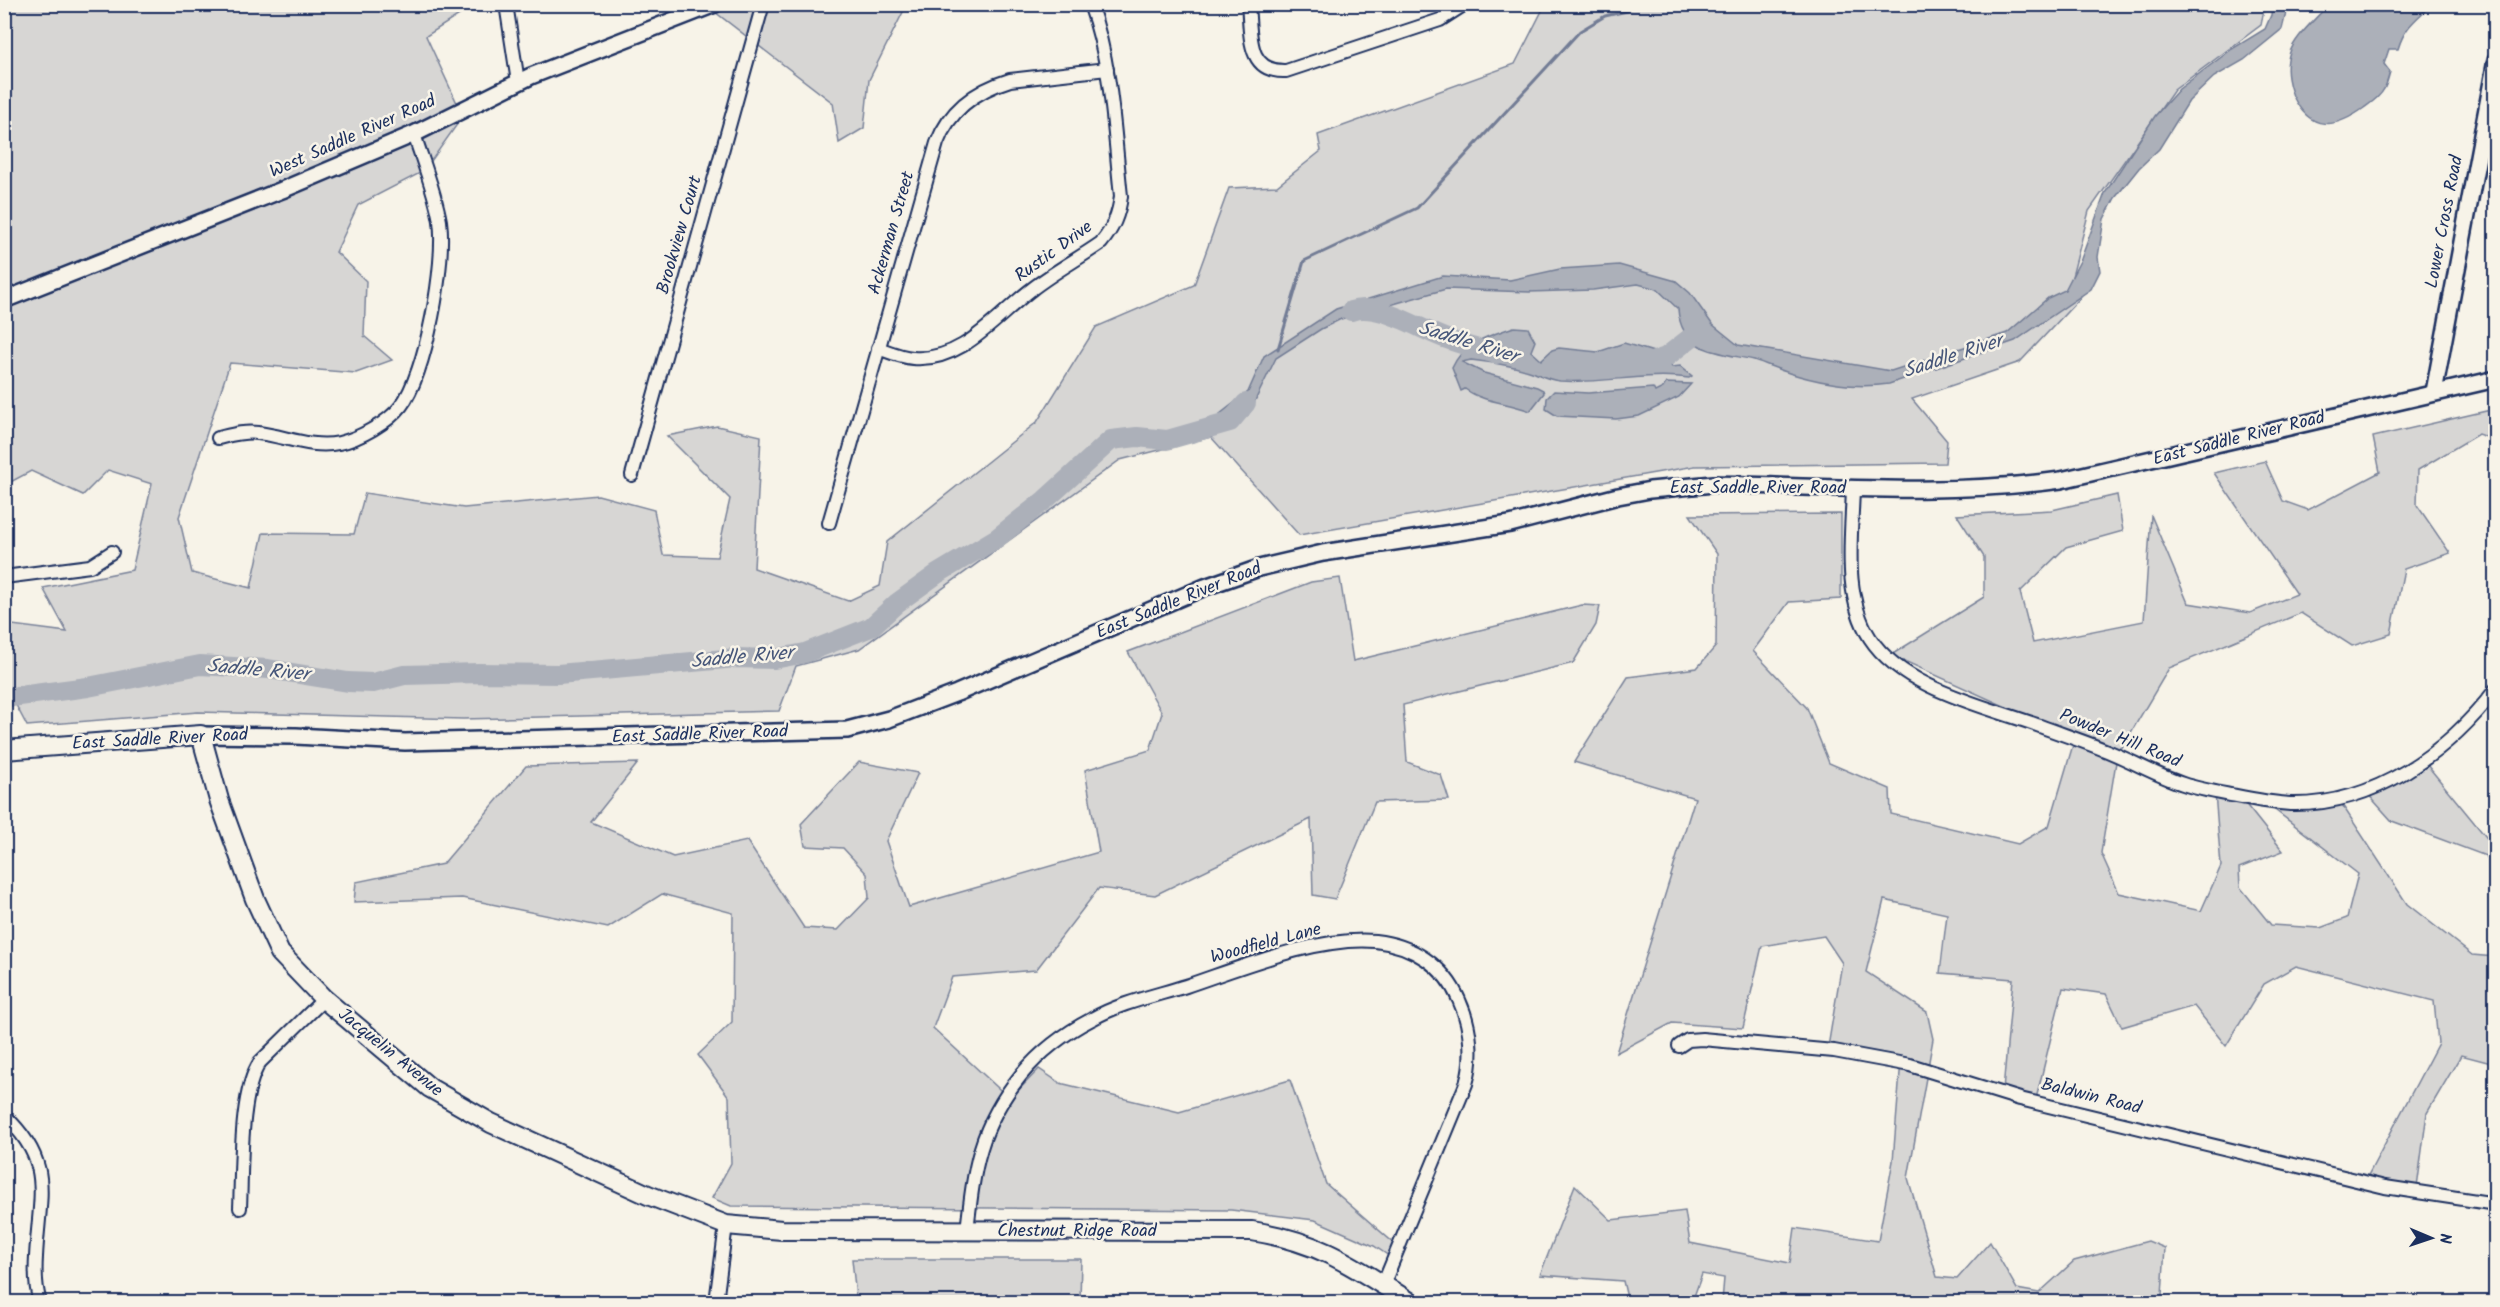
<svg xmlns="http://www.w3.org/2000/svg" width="2500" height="1307" viewBox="0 0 2500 1307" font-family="Kalam,sans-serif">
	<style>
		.green { fill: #d7d6d4; stroke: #798299; stroke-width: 1.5 }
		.water { fill: #acb0b9; stroke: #727c95; stroke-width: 1.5 }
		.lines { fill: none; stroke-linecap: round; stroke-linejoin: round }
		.stream { stroke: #727c95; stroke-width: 3 }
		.river { stroke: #acb0b9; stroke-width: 20 }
		.minor-casing { stroke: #1b2f5e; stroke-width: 16 }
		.tertiary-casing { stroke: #1b2f5e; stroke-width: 20 }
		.secondary-casing { stroke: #1b2f5e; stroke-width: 22 }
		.minor { stroke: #f7f3e8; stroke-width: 12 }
		.tertiary { stroke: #f7f3e8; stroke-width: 15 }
		.secondary { stroke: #f7f3e8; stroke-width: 18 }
		.labels { text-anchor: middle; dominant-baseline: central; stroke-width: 5; stroke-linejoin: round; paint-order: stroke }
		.street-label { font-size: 18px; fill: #1b2f5e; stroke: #f7f3e8 }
		.water-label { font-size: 20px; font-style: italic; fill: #465679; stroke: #f7f3e8 }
	</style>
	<rect width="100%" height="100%" fill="#f7f3e8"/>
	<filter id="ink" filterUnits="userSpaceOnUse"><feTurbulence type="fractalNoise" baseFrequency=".0167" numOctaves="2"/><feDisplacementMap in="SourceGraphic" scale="12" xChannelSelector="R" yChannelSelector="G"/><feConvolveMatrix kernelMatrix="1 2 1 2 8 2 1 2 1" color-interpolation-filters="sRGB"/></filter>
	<g filter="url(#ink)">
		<g class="green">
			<polygon points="7,5 475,5 426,36 463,116 424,171 358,205 336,252 366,281 364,336 392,360 356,373 230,363 179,517 192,573 251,588 263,533 354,534 365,493 464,508 598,495 654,510 663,555 717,557 730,499 667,436 717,426 761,436 754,568 848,601 880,586 887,542 1037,422 1096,327 1194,285 1229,188 1277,186 1321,151 1318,135 1515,64 1545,5 2265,5 2261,25 2174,90 2089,211 2068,292 2081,297 2020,362 1912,399 1947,441 1945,463 1695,466 1299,535 1211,437 1120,460 859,649 796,666 779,711 463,719 198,712 27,726 5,684 5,624 67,632 43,588 132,570 152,484 108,470 83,495 31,471 5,485 4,6"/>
			<polygon points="713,5 902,5 903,12 869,80 864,128 839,143 833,103 715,12"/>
			<polygon points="2495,409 2495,440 2478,434 2418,470 2417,505 2450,553 2404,569 2391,634 2352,646 2301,613 2169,668 2117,756 2101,853 2119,893 2201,911 2221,866 2215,793 2244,802 2283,851 2239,868 2240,887 2271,925 2320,928 2347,918 2358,874 2267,804 2339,800 2407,904 2472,955 2495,957 2495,1064 2461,1055 2427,1113 2416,1195 2363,1185 2438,1043 2434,1001 2296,966 2264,984 2226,1046 2194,1006 2122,1027 2106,994 2063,988 2036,1099 2003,1090 2013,979 1940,973 1947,914 1884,900 1866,972 1927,1012 1933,1039 1908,1178 1937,1277 1957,1279 1990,1242 2017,1289 2039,1293 2074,1261 2148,1241 2165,1248 2162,1295 2180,1302 1722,1302 1724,1278 1702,1274 1692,1302 1628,1302 1623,1281 1540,1275 1575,1185 1611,1220 1685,1211 1690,1243 1790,1263 1795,1228 1878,1241 1893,1161 1901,1060 1828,1047 1842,963 1824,936 1762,946 1743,1028 1672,1023 1616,1053 1695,798 1574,762 1628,677 1697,668 1716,646 1717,554 1690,515 1841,514 1841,599 1789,602 1753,651 1807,708 1829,763 1890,789 1891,814 2018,844 2049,826 2075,738 1891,655 1984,597 1984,557 1957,515 2052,510 2117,495 2123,531 2066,547 2020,592 2033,643 2144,621 2151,515 2188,603 2250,613 2297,594 2214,473 2265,461 2283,501 2308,510 2380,472 2373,437"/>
			<polygon points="1340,578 1353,661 1582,605 1600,606 1596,625 1573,663 1403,705 1407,762 1441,775 1449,800 1375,802 1335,899 1313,895 1311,819 1155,895 1099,888 1036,970 952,977 933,1028 1010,1099 1039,1069 1060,1083 1179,1112 1290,1080 1326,1184 1404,1252 1398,1262 1374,1246 1315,1220 1231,1210 731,1206 712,1198 731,1163 729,1097 698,1055 732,1022 733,913 662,894 608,928 462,898 354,902 356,882 443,864 526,766 638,763 591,822 673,857 747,841 804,928 838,930 869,898 867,874 843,848 805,846 801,824 859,762 918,773 886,841 909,907 1099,852 1085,770 1150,750 1162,713 1128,652 1311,582"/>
			<polygon points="2427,765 2495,848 2495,872 2486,856 2392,821 2366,792"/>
			<polygon points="852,1259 1081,1259 1080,1302 876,1302 856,1297"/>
		</g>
		<g class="water">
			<path d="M 2272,5 L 2288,5 L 2282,29 L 2244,60 L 2214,77 L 2189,101 L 2159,149 L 2139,168 L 2115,198 L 2104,219 L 2098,257 L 2100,271 L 2091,289 L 2015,341 L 1889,384 C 1855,389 1821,383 1789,373 C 1777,369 1766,364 1754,360 C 1737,356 1715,354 1700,346 C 1685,338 1679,325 1678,309 L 1657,289 L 1638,284 L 1593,290 L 1529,292 L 1446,289 L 1341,319 L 1321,329 L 1276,358 L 1248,415 L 1233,424 L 1220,414 L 1248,392 L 1264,356 L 1336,309 L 1443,276 L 1510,280 L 1560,269 L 1619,265 L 1676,281 L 1690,293 L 1712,324 L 1738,345 L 1891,371 L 2007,333 L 2048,298 L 2065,290 L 2081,259 L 2105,193 L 2155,116 L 2179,89 L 2232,49 L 2265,29 L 2271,15 Z"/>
			<path d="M 2328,5 L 2431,5 C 2415,21 2405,26 2398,49 L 2389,49 L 2384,64 L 2390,72 C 2388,78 2387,84 2384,89 C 2380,97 2371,103 2364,108 C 2335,129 2310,132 2293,96 C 2288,83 2285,69 2289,55 C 2294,37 2316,19 2328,5 Z"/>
			<path d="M 1514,327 L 1528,328 L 1535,341 L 1531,351 L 1541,360 L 1552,350 L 1559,348 L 1598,352 L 1624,343 L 1657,353 L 1667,359 L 1672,367 L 1680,366 L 1692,376 L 1689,378 C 1646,372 1604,384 1560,381 C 1550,380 1544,377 1535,373 C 1519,367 1488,362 1471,360 L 1462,362 L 1484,373 L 1537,387 L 1543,390 L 1544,393 L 1530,411 C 1509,402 1484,403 1465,389 L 1461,391 L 1452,368 C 1463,342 1489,336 1514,327 Z"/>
			<polygon points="1666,383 1691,384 1679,397 1639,416 1616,419 1557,416 1546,409 1547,398 1554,391 1588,393 1653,388 1655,392 1663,388"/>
		</g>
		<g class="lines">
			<polyline class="stream" points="1278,349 1304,261 1417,208 1580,31 1605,16 1627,11 1635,4"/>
			<g class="river">
				<path d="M 1351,311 C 1378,301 1420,330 1447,339 C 1462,345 1479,349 1496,354"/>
				<polyline points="1641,366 1666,357 1698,332 1713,340"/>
				<polyline points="4,698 88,687 200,665 268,669 348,682 373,683 404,675 479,673 558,674 737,658 774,659 805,653 871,627 897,603 937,574 997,538 1045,500 1111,440 1137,437 1167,440 1230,422 1246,403"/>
			</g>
			<g class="minor-casing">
				<g id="minor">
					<polyline points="506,4 518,82"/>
					<path d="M 1248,4 C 1251,33 1246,73 1286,71 L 1440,20 L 1465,4"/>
					<path d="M 878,348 C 889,352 901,357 913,358 C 963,362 996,316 1032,289 C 1054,272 1078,259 1101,243 C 1113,229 1119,215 1121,196 C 1114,132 1112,65 1090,4"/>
					<path d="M 218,438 C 231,435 245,431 258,433 C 285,436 312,449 339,443 C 359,439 389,422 401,406 C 426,373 446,263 440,221 C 435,192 423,162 414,134"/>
					<polyline points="632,475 763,4"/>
					<path d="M 1853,487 C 1852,536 1842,594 1870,638 C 1903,689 1985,706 2040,726 C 2064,735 2089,743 2112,753 C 2136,763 2158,776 2183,784 C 2198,789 2215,792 2231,795 C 2251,799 2270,803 2290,804 C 2374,806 2447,753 2496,689"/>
					<path d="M 829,523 L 937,143 C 950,109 977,90 1010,80 L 1107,69"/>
					<polyline points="4,577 90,566 112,552"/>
					<polyline points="1679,1046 1688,1040 1702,1039 1834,1051 1910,1065 2020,1099 2385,1187 2496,1204"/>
					<path d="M 4,1115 C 55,1163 39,1194 36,1257 C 35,1273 35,1287 40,1302"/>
					<path d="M 240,1208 C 242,1169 239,1093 260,1062 L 324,999"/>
					<path d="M 967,1231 C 974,1167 979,1127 1021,1075 C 1040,1052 1065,1033 1092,1019 C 1120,1003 1154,996 1186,986 C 1240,968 1317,936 1375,941 C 1412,945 1444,965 1459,1000 C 1471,1026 1474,1057 1466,1084 L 1383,1285"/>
					<polyline points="716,1302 726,1225"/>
				</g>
			</g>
			<g class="tertiary-casing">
				<g id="tertiary">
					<polyline points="4,300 282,190 414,134 531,76 715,4"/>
					<polyline points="2434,392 2496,60"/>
					<path d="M 201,735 L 296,736 L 405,742 L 847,730 L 889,719 L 957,693 L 1205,587 L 1259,568 L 1323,553 L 1510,524 L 1618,496 L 1650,490 L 1714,484 C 1830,487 1946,496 2061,480 L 2496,379"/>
				</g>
			</g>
			<g class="secondary-casing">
				<path id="secondary" d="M 4,750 L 201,735 L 219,800 L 255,899 L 280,953 L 324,999 L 430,1088 L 491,1123 L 648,1195 L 726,1225 L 782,1230 L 1252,1231 C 1321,1242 1353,1266 1410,1302"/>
			</g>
			<use href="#minor" class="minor"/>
			<use href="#tertiary" class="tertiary"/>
			<use href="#secondary" class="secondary"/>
		</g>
	</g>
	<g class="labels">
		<g class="street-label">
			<text transform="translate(353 137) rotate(-24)">West Saddle River Road</text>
			<text transform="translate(2445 222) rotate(-79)">Lower Cross Road</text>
			<text transform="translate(892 233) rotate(-74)">Ackerman Street</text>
			<text transform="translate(680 235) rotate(-74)">Brookview Court</text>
			<text transform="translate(1054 252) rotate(-36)">Rustic Drive</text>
			<text transform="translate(2239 439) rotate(-14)">East Saddle River Road</text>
			<text x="1758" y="488">East Saddle River Road</text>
			<text transform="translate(1179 601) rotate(-22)">East Saddle River Road</text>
			<text transform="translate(700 735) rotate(-2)">East Saddle River Road</text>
			<text transform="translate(2120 739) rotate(22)">Powder Hill Road</text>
			<text transform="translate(160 740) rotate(-3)">East Saddle River Road</text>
			<text transform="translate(1266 944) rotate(-15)">Woodfield Lane</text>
			<text transform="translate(390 1053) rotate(39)">Jacquelin Avenue</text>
			<text transform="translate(2091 1097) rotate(14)">Baldwin Road</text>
			<text x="1077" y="1231">Chestnut Ridge Road</text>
		</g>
		<g class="water-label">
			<text transform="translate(1468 343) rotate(17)">Saddle River</text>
			<text transform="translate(1953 357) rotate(-18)">Saddle River</text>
			<text transform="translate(742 658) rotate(-5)">Saddle River</text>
			<text transform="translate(258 671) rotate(5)">Saddle River</text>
		</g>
	</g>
	<rect width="2500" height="1307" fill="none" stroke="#f7f3e8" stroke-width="24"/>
	<rect x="12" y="12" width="2476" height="1283" fill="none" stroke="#1b2f5e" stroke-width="2" filter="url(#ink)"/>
	<g transform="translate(2431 1238) rotate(92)" stroke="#f7f3e8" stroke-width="4.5" paint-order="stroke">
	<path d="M0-4.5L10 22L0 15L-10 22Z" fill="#1b2f5e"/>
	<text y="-9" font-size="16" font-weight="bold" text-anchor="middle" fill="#1b2f5e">N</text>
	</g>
</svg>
